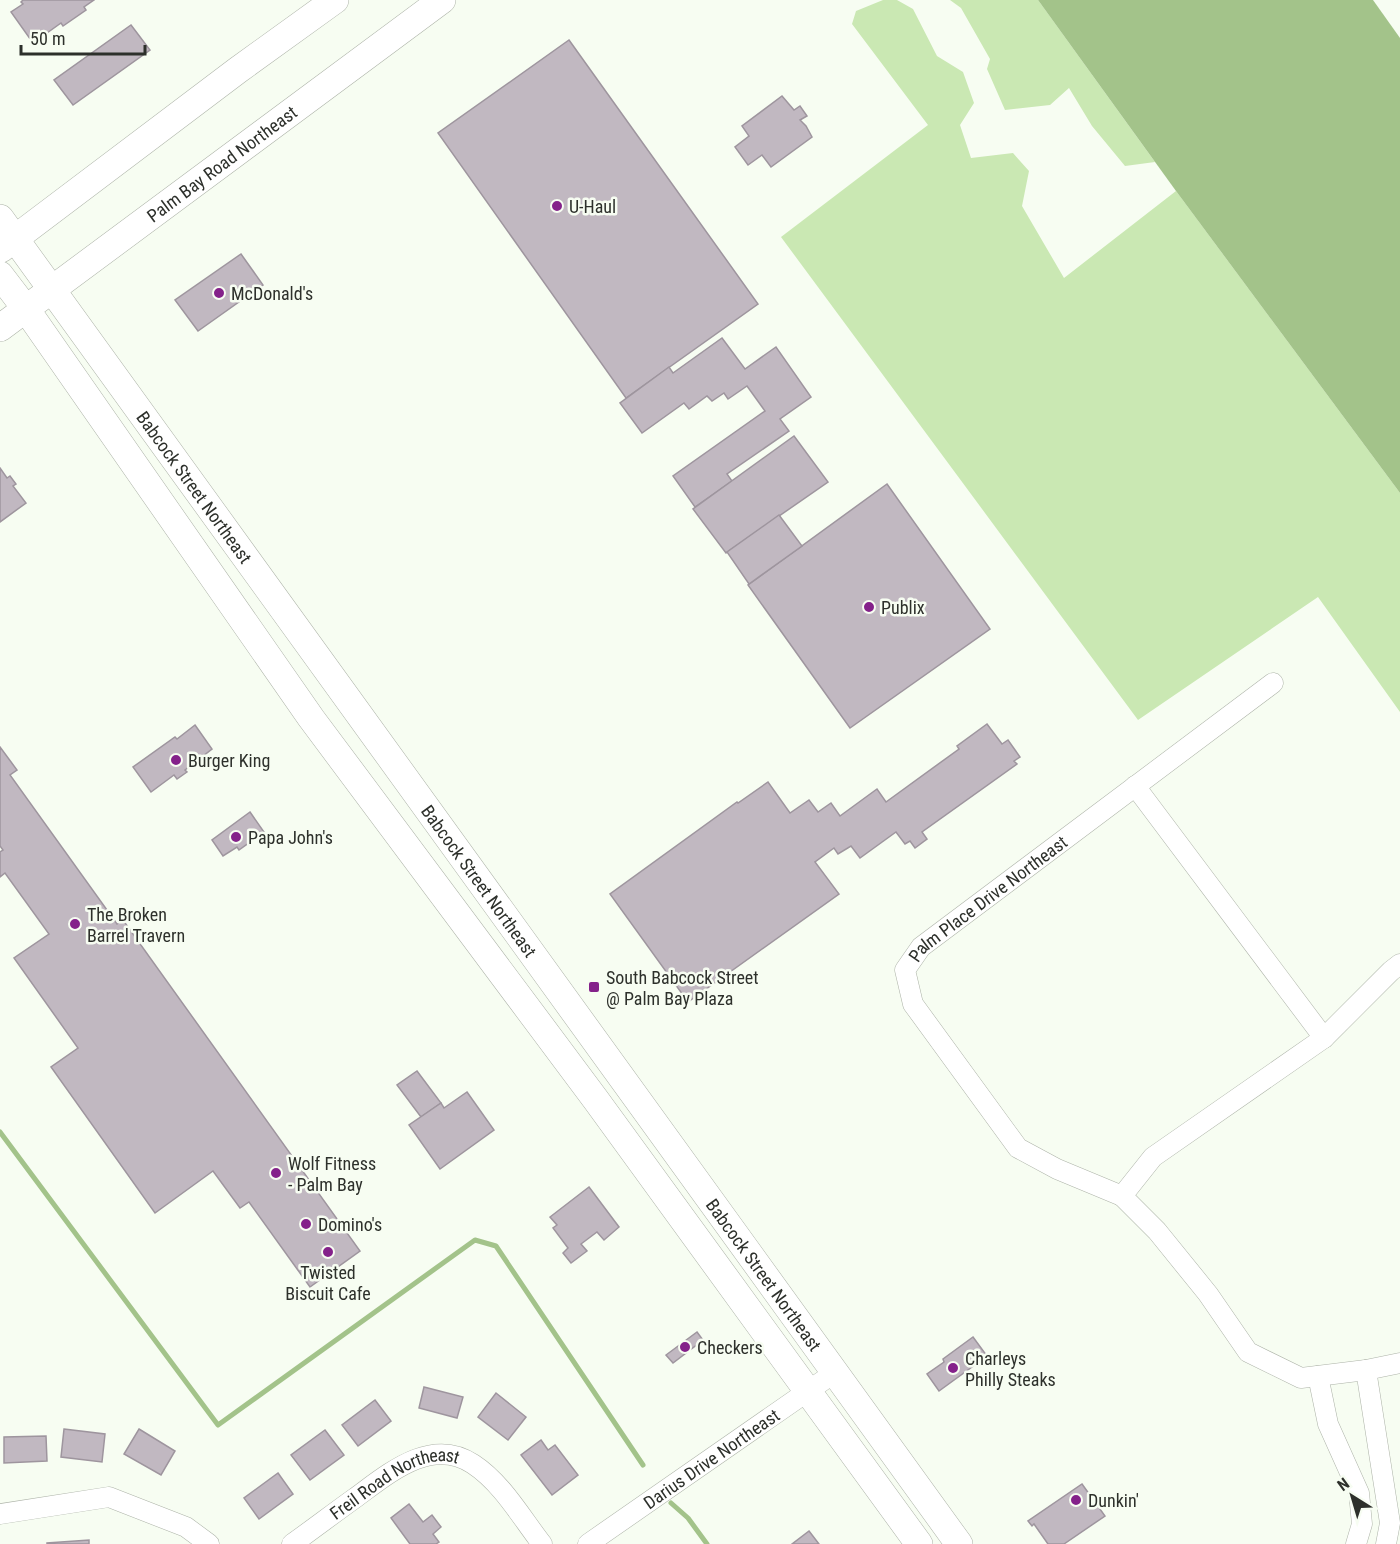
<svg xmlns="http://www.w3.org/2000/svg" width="1400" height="1544" viewBox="0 0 1400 1544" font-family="'Roboto Condensed',sans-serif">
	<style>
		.green { fill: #cae8b3 }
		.water { fill: #a3c38a }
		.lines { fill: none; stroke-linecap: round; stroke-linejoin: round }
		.stream { stroke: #a3c38a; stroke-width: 5 }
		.building { fill: #c1b8c1; stroke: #9e959e; stroke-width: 1.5 }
		.street-casing { stroke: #adb3a8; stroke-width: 21 }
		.secondary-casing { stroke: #adb3a8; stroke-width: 28 }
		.street { stroke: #fff; stroke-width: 20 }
		.secondary { stroke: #fff; stroke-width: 27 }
		.poi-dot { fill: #84218a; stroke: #f7fdf2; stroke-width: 2 }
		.labels { text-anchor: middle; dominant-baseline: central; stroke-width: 5; stroke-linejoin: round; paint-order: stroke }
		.street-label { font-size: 18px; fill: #2d302b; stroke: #f7fdf2 }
		.poi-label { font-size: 18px; fill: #2d302b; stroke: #f7fdf2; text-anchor: start }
	</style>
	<rect width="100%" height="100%" fill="#f7fdf2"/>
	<g class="green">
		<polygon points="883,0 897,0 913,9 937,56 963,72 974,103 960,125 971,158 1013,153 1029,171 1022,206 1064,278 1176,191 1400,493 1400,712 1318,597 1138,720 781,237 928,125 852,24 856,11"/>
		<polygon points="950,0 1038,0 1155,162 1125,166 1092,126 1069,88 1050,105 1005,110 987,69 990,59 961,8"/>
	</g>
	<polygon class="water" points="1038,0 1373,0 1400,38 1400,493 1176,191"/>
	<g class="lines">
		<g class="stream">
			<polyline points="0,1132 218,1425 475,1240 496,1246 643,1465"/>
			<polyline points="671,1503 688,1518 707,1544"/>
		</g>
	</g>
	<g class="building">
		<polygon points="23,0 94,0 84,7 86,10 63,26 61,23 33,43 11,12 23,4 21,2"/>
		<polygon points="131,25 150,50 73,105 54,80"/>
		<polygon points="569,40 758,304 626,398 438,133"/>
		<polygon points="782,96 794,110 800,106 807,116 800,120 806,126 812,137 771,167 762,155 748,165 735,147 749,136 742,126"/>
		<polygon points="241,254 263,285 198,331 175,300"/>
		<polygon points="722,338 745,369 776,347 811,397 780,419 789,431 727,474 732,481 695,507 673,476 765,411 747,386 728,399 724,393 712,401 707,396 689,409 684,403 642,433 620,403 669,367 673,373"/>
		<polygon points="794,436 828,482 726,553 693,509"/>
		<polygon points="0,468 7,478 10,476 16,484 13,486 26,503 0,522"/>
		<polygon points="887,484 990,629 850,728 748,585"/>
		<polygon points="779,515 802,546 749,584 727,552"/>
		<polygon points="987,724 1002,744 1008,740 1020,757 1014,761 1017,764 922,832 927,839 915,848 910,841 905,844 896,832 860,858 851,846 838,854 834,848 815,862 839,894 688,1002 610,894 737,802 738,803 768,782 790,813 809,800 818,812 831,803 840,816 877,789 886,802 959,749 957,746"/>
		<polygon points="195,725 212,749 185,770 187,772 177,779 174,775 151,792 133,767 175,737 177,739"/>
		<polygon points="0,747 17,770 10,775 117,924 123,920 360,1251 310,1287 249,1202 240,1208 213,1171 155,1213 51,1067 78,1048 14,958 49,934 5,873 0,877 0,852 3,850 0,846"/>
		<polygon points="250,812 264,832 239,850 237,847 223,856 212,840"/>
		<polygon points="417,1071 441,1103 421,1117 397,1085"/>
		<polygon points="467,1092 494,1130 440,1169 409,1125 441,1103 444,1108"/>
		<polygon points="589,1187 619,1227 604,1240 597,1232 581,1244 587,1251 571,1263 563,1253 568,1248 553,1228 557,1225 550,1217"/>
		<polygon points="697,1332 703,1340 673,1363 666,1355"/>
		<polygon points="973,1337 987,1356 939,1391 927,1374 944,1362 943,1359"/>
		<polygon points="424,1387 463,1397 457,1418 419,1408"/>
		<polygon points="496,1393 526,1417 508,1440 478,1417"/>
		<polygon points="375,1400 391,1421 358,1446 342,1425"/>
		<polygon points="64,1429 105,1434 102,1462 61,1457"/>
		<polygon points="139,1429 175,1451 161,1475 124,1454"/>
		<polygon points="325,1430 344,1455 310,1480 291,1455"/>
		<polygon points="46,1436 47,1461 4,1463 4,1437"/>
		<polygon points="541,1440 548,1450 555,1445 578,1475 552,1495 521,1455"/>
		<polygon points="278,1473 293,1494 259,1519 244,1498"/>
		<polygon points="1082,1484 1105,1516 1064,1544 1048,1544 1034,1524 1032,1526 1028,1521"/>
		<polygon points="409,1504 423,1522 432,1515 441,1527 433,1534 439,1542 436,1544 410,1544 391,1518"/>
		<polygon points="809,1531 819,1544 792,1544"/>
		<polygon points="89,1540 89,1544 47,1544 47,1543"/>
	</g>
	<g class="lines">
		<g class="street-casing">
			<g id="street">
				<polyline points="1135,786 1324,1038"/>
				<polyline points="1400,964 1391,971 1324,1038 1153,1157 1122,1196 1157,1231 1208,1294 1248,1352 1301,1378 1366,1370 1400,1363"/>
				<path id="s1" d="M 1122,1196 L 1057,1169 L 1018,1148 L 913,1004 L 905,970 L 921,947 L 1273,683"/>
				<polyline points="1366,1370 1390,1523 1386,1544"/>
				<polyline points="1318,1376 1328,1424 1359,1493 1362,1524 1356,1544"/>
				<polyline points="0,1514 109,1497 186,1527 209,1544"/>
				<path id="s2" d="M 292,1544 C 313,1529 334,1513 355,1498 C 388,1474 431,1436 473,1464 C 502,1483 521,1517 542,1544"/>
				<path id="s3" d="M 588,1544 L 834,1373"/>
			</g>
		</g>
		<g class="secondary-casing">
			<g id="secondary">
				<path id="s4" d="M 0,218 L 959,1544"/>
				<polyline points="1,249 238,70 335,0"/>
				<polyline points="0,275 26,309 311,718 596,1100 919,1544"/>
				<path id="s5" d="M 0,328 L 442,0"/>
			</g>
		</g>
		<use href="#street" class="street"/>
		<use href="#secondary" class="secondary"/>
	</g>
	<g class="poi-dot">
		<circle cx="557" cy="206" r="6"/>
		<circle cx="219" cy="293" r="6"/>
		<circle cx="869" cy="607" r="6"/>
		<circle cx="176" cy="760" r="6"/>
		<circle cx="236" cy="837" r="6"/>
		<circle cx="75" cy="924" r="6"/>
		<rect x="588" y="981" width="12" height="12" rx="3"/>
		<circle cx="276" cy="1173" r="6"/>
		<circle cx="306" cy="1224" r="6"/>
		<circle cx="328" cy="1252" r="6"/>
		<circle cx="685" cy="1347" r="6"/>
		<circle cx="953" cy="1368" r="6"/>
		<circle cx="1076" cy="1500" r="6"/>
	</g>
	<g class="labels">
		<g class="street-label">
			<text stroke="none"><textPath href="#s5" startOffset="276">Palm Bay Road Northeast</textPath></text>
			<text stroke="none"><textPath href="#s4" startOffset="332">Babcock Street Northeast</textPath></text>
			<text stroke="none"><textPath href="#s4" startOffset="818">Babcock Street Northeast</textPath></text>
			<text stroke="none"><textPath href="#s1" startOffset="438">Palm Place Drive Northeast</textPath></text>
			<text stroke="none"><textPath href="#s4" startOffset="1304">Babcock Street Northeast</textPath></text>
			<text stroke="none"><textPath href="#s3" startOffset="150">Darius Drive Northeast</textPath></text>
			<text stroke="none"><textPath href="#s2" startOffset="122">Freil Road Northeast</textPath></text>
		</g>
		<g class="poi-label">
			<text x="569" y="206">U-Haul</text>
			<text x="231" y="293">McDonald's</text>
			<text x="881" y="607">Publix</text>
			<text x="188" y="760">Burger King</text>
			<text x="248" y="837">Papa John's</text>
			<text x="87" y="914">The Broken<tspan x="87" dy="21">Barrel Travern</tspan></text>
			<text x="606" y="977">South Babcock Street<tspan x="606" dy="21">@ Palm Bay Plaza</tspan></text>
			<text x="288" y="1163">Wolf Fitness<tspan x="288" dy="21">- Palm Bay</tspan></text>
			<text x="318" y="1224">Domino's</text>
			<text x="328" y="1272" text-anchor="middle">Twisted<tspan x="328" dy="21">Biscuit Cafe</tspan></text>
			<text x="697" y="1347">Checkers</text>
			<text x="965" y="1358">Charleys<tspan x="965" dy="21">Philly Steaks</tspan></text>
			<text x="1088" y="1500">Dunkin'</text>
		</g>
	</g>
	<g transform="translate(1352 1496) rotate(323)" stroke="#f7fdf2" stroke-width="4.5" paint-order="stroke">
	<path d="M0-4.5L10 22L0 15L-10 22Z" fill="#2d302b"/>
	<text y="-9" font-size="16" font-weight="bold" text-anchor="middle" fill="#2d302b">N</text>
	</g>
	<path d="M21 45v9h124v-9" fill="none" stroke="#2d302b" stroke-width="3"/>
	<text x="30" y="45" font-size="18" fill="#2d302b" stroke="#f7fdf2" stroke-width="4.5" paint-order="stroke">50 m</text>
</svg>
